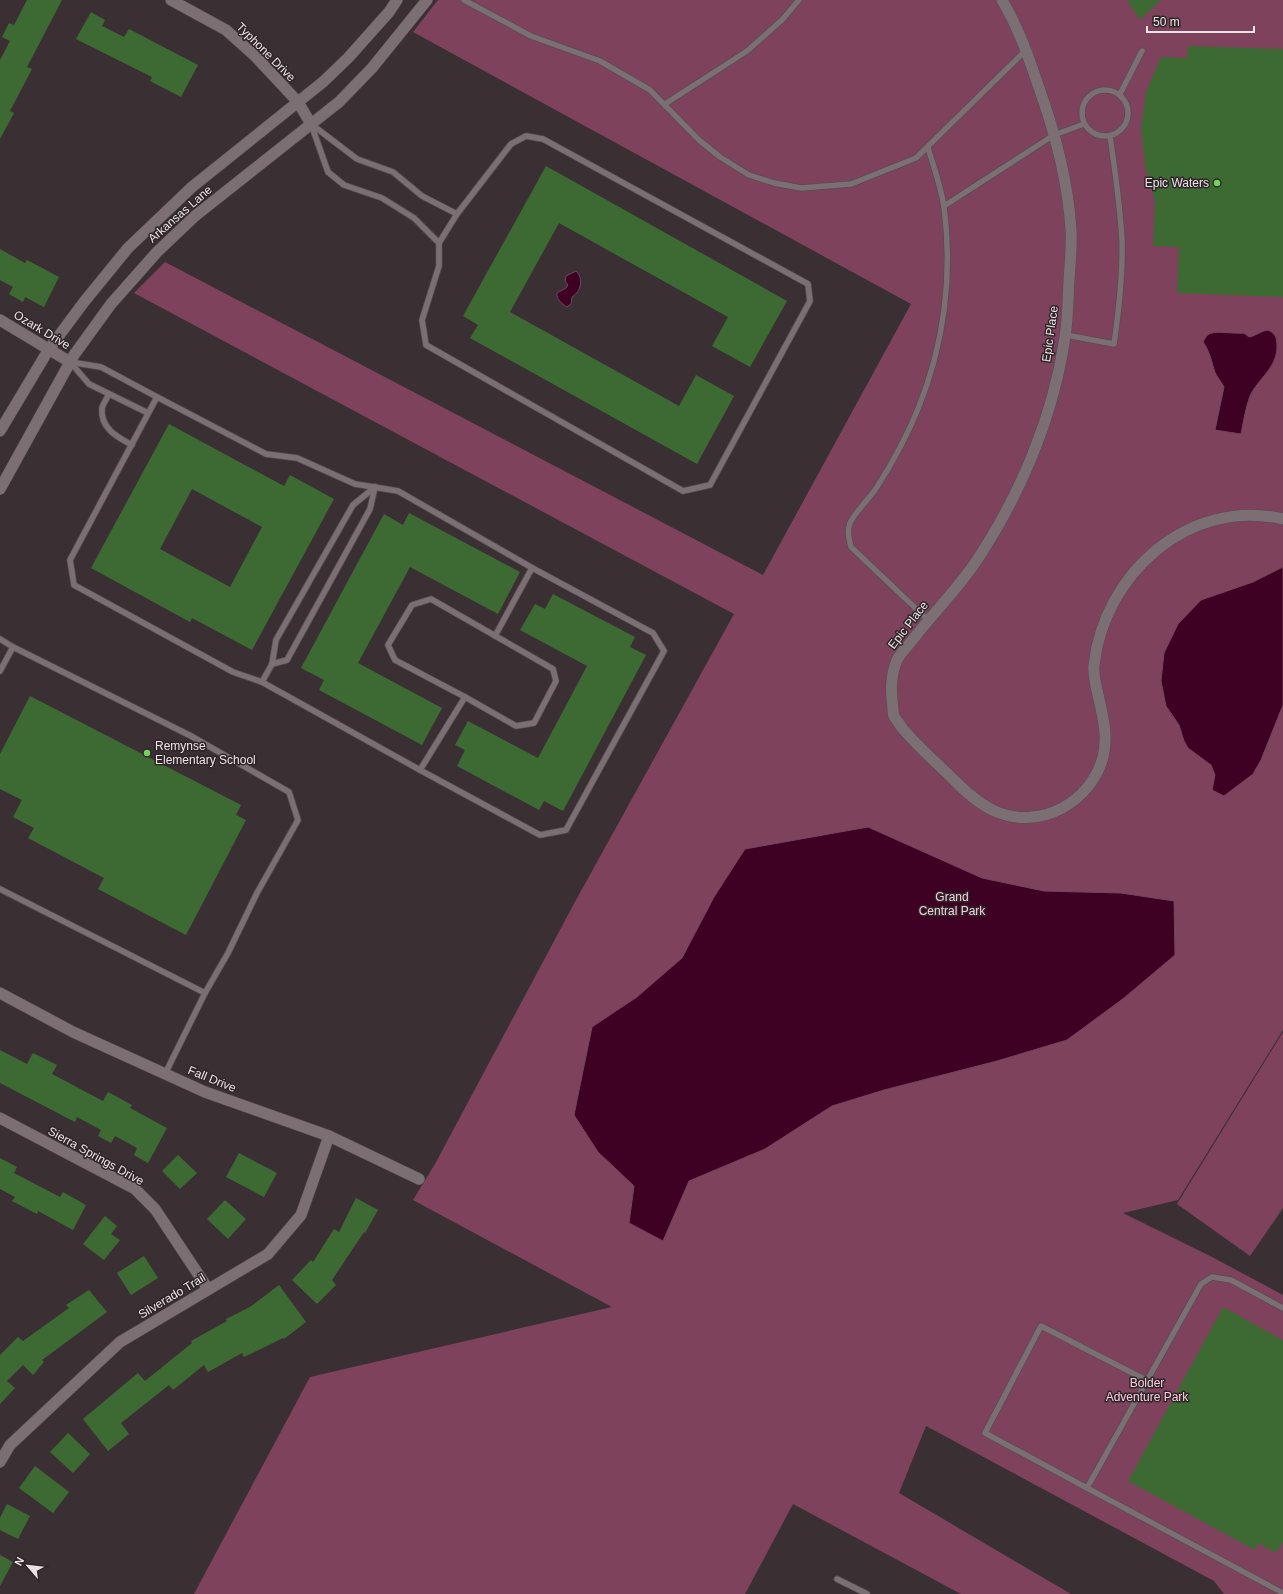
<svg xmlns="http://www.w3.org/2000/svg" width="1283" height="1594" viewBox="0 0 1283 1594" font-family="Arial,sans-serif">
	<style>
		.green { fill: #7f425d }
		.water { fill: #3e0123; stroke: #72455d }
		.building { fill: #3d6a33; fill-rule: evenodd }
		.lines { fill: none; stroke-linecap: round; stroke-linejoin: round }
		.service-casing { stroke: #554d50; stroke-width: 7 }
		.minor-casing { stroke: #554d50; stroke-width: 12 }
		.tertiary-casing { stroke: #554d50; stroke-width: 12 }
		.secondary-casing { stroke: #554d50; stroke-width: 12 }
		.service { stroke: #7b6f73; stroke-width: 5.5 }
		.minor { stroke: #7b6f73; stroke-width: 11 }
		.tertiary { stroke: #7b6f73; stroke-width: 11 }
		.secondary { stroke: #7b6f73; stroke-width: 11 }
		.poi-dot { fill: #72d25d; stroke: #30262a; stroke-width: 1.5 }
		.labels { text-anchor: middle; dominant-baseline: central; stroke-width: 3; stroke-linejoin: round; paint-order: stroke }
		.street-label { font-size: 12px; fill: #eae3e5; stroke: #30262a }
		.poi-label { font-size: 12px; fill: #eae3e5; stroke: #30262a; text-anchor: end }
		.park-label { font-size: 12px; fill: #f8cede; stroke: #30262a }
	</style>
	<rect width="100%" height="100%" fill="#3a3034"/>
	<g class="green">
		<polygon points="438,0 1283,0 1283,1030 1178,1200 1123,1213 1212,1257 1283,1295 1283,1594 1224,1594 1214,1581 926,1426 899,1493 1071,1594 961,1594 793,1504 745,1594 194,1594 310,1377 612,1307 413,1200 435,1164 576,900 734,614 134,293 165,262 763,575 911,304 413,32"/>
		<polygon points="1283,1032 1283,1208 1250,1256 1177,1204"/>
	</g>
	<g class="water">
		<path d="M 576,271 C 584,279 581,291 572,297 L 571,304 L 567,307 C 562,304 556,299 557,293 L 566,288 L 568,285 L 565,281 L 566,276 Z"/>
		<path d="M 1268,330 C 1276,334 1277,338 1277,347 C 1277,366 1261,377 1252,392 C 1247,400 1243,424 1241,434 L 1215,430 L 1224,387 C 1221,381 1215,375 1214,369 C 1211,359 1209,350 1203,342 C 1205,338 1207,334 1212,333 C 1218,331 1234,334 1244,333 L 1249,337 C 1256,336 1260,331 1268,330 Z"/>
		<polygon points="1283,567 1283,705 1261,760 1253,774 1224,796 1212,790 1215,775 1211,765 1188,748 1184,741 1179,725 1166,706 1161,681 1164,653 1178,624 1201,600 1253,582"/>
		<polygon points="868,827 982,878 1044,891 1121,893 1174,901 1175,955 1124,998 1067,1040 997,1061 884,1090 832,1106 765,1149 689,1181 663,1241 629,1223 634,1186 598,1152 574,1115 592,1027 637,997 682,958 714,897 745,849"/>
	</g>
	<g class="building">
		<polygon points="27,0 62,0 27,67 32,69 10,111 14,113 0,139 0,60 10,41 2,37 9,23 14,25"/>
		<polygon points="1127,0 1161,0 1140,20"/>
		<polygon points="91,12 105,20 102,26 124,37 129,29 198,65 181,97 150,81 152,77 76,39"/>
		<polygon points="1188,46 1283,49 1283,297 1177,293 1179,247 1153,246 1155,201 1145,166 1141,128 1146,92 1161,57 1187,58"/>
		<polygon points="546,166 787,301 750,367 712,346 728,317 559,223 510,312 679,406 696,375 734,396 697,464 470,338 478,325 463,316"/>
		<polygon points="0,249 25,263 27,260 59,277 44,307 25,297 23,302 9,294 13,287 0,280"/>
		<path d="M 169,424 L 284,486 L 290,475 L 334,499 L 252,650 L 192,618 L 190,622 L 91,568 ZM 192,489 L 262,527 L 230,587 L 160,549 Z"/>
		<polygon points="409,513 520,572 498,614 410,567 358,663 442,708 422,745 319,690 324,680 301,668 384,514 403,525"/>
		<polygon points="553,594 635,637 630,647 646,655 563,811 544,801 539,810 457,766 465,750 455,745 468,721 538,758 587,666 520,630 535,604 545,609"/>
		<polygon points="30,696 241,805 236,815 246,820 186,935 98,889 104,878 28,838 34,828 13,817 22,800 0,789 0,754"/>
		<polygon points="0,1050 27,1064 33,1053 57,1065 52,1074 103,1101 108,1092 132,1105 130,1108 167,1128 148,1163 134,1155 137,1148 115,1136 111,1143 98,1136 101,1130 77,1117 75,1122 0,1083"/>
		<polygon points="239,1153 277,1173 264,1197 226,1177"/>
		<polygon points="178,1155 197,1173 180,1189 162,1171"/>
		<polygon points="0,1158 17,1167 14,1173 60,1197 63,1192 86,1205 73,1230 38,1211 37,1214 12,1201 15,1197 0,1189"/>
		<polygon points="356,1198 378,1210 365,1233 364,1232 332,1280 336,1285 317,1304 292,1280 311,1260 313,1262 334,1229 339,1232"/>
		<polygon points="225,1200 246,1219 228,1239 207,1219"/>
		<polygon points="105,1216 117,1226 111,1234 120,1240 104,1260 83,1244"/>
		<polygon points="144,1256 158,1278 131,1295 117,1273"/>
		<polygon points="279,1285 306,1322 284,1339 283,1338 244,1357 242,1353 208,1372 204,1365 173,1390 169,1385 121,1423 129,1434 108,1451 83,1419 138,1373 145,1381 192,1343 191,1341 227,1321 226,1319 250,1307"/>
		<polygon points="89,1290 107,1312 42,1360 44,1362 33,1375 23,1365 7,1381 15,1388 0,1404 0,1355 18,1337 23,1341 69,1308 66,1305"/>
		<polygon points="1223,1307 1283,1340 1283,1542 1276,1553 1258,1543 1255,1550 1128,1481"/>
		<polygon points="68,1433 90,1454 73,1473 50,1452"/>
		<polygon points="35,1466 69,1492 53,1513 19,1488"/>
		<polygon points="7,1504 30,1516 18,1539 0,1530 0,1518"/>
		<polygon points="0,1555 13,1562 0,1586"/>
	</g>
	<g class="lines">
		<g class="service-casing">
			<g id="service">
				<polyline points="464,0 531,36 600,61 650,90 699,140 720,157 749,175 774,183 801,188 851,184 916,158 1026,50"/>
				<circle cx="1105" cy="113" r="23"/>
				<polyline points="1120,94 1142,51"/>
				<polyline points="665,104 747,51 782,20 799,0"/>
				<polyline points="311,124 328,172 344,185 382,198 414,218 439,243 439,266 422,320 426,345 683,491 710,485 810,301 808,284 543,139 526,136 511,144 457,214 439,243"/>
				<polyline points="311,124 357,159 393,172 422,196 457,214"/>
				<polyline points="944,206 1054,135 1084,124"/>
				<path d="M 1066,335 L 1114,344 C 1119,309 1123,274 1122,240 C 1120,205 1115,170 1110,136"/>
				<polyline points="70,362 89,384 148,413"/>
				<polyline points="70,362 101,367 157,397"/>
				<path d="M 109,394 C 107,398 103,404 102,408 C 100,428 117,437 132,445"/>
				<polygon points="157,397 266,454 297,458 355,484 398,491 536,570 653,633 664,651 566,830 540,835 420,770 262,682 233,672 74,585 70,560"/>
				<polygon points="431,599 553,669 556,681 534,723 516,726 465,697 395,660 388,645 412,605"/>
				<path d="M 928,620 L 851,547 C 849,539 847,531 850,523 C 855,512 870,498 877,487 C 893,462 907,436 918,409 C 944,345 953,275 944,207 C 941,187 934,167 928,148"/>
				<polyline points="495,636 532,568"/>
				<polyline points="0,639 13,647"/>
				<polyline points="272,664 287,660 370,509 375,487"/>
				<polyline points="0,671 13,647 191,736 289,792 298,820 257,893 228,953 205,993"/>
				<polyline points="262,682 272,664 276,640 353,505 375,487"/>
				<polyline points="420,770 465,697"/>
				<polyline points="0,889 205,993 165,1074"/>
				<polyline points="1283,1308 1231,1280 1212,1277 1201,1284 1087,1488 1283,1593"/>
				<polyline points="1087,1488 985,1433 1041,1326 1146,1380"/>
				<polyline points="837,1579 867,1594"/>
			</g>
		</g>
		<g class="minor-casing">
			<g id="minor">
				<polyline points="171,0 226,30 255,56 298,102 311,124"/>
				<polyline points="0,320 70,362"/>
				<polyline points="0,993 73,1032 205,1092 329,1136 419,1179"/>
				<polyline points="0,1118 135,1189 155,1209 208,1289"/>
				<polyline points="0,1462 10,1445 120,1342 268,1254 301,1215 329,1136"/>
			</g>
		</g>
		<g class="tertiary-casing">
			<path id="tertiary" d="M 1002,0 C 1018,27 1028,55 1038,85 C 1055,132 1068,181 1071,230 C 1072,247 1070,264 1069,280 C 1068,299 1068,318 1065,337 C 1053,419 1019,498 973,566 C 955,591 933,614 914,638 C 909,645 901,652 897,660 C 890,677 891,692 893,709 C 893,712 893,714 894,716 C 895,718 901,726 902,728 C 919,748 939,765 957,783 C 969,795 982,806 997,812 C 1041,830 1091,802 1103,757 C 1109,734 1101,709 1096,686 C 1095,679 1093,673 1094,665 C 1104,574 1189,497 1283,519"/>
		</g>
		<g class="secondary-casing">
			<g id="secondary">
				<polyline points="0,431 49,349 84,302 128,248 192,187 323,82 348,58 389,12 397,0"/>
				<polyline points="0,489 74,355 111,304 157,252 195,216 339,102 372,68 427,0"/>
			</g>
		</g>
		<use href="#service" class="service"/>
		<use href="#minor" class="minor"/>
		<use href="#tertiary" class="tertiary"/>
		<use href="#secondary" class="secondary"/>
	</g>
	<g class="poi-dot">
		<circle cx="1217" cy="183" r="4"/>
		<circle cx="147" cy="753" r="4"/>
	</g>
	<g class="labels">
		<g class="street-label">
			<text transform="translate(266 52) rotate(45)">Typhone Drive</text>
			<text transform="translate(180 214) rotate(-41)">Arkansas Lane</text>
			<text transform="translate(42 330) rotate(31)">Ozark Drive</text>
			<text transform="translate(1050 334) rotate(-82)">Epic Place</text>
			<text transform="translate(908 625) rotate(-52)">Epic Place</text>
			<text transform="translate(212 1079) rotate(22)">Fall Drive</text>
			<text transform="translate(96 1156) rotate(29)">Sierra Springs Drive</text>
			<text transform="translate(172 1296) rotate(-31)">Silverado Trail</text>
		</g>
		<g class="poi-label">
			<text x="1209" y="183">Epic Waters</text>
			<text x="155" y="746" text-anchor="start">Remynse<tspan x="155" dy="14">Elementary School</tspan></text>
		</g>
		<g class="park-label">
			<text x="952" y="897">Grand<tspan x="952" dy="14">Central Park</tspan></text>
			<text x="1147" y="1383">Bolder<tspan x="1147" dy="14">Adventure Park</tspan></text>
		</g>
	</g>
	<g transform="translate(28 1566) rotate(298)" stroke="#30262a" stroke-width="3" paint-order="stroke">
	<path d="M0-3L7 15L0 10L-7 15Z" fill="#eae3e5"/>
	<text y="-6" font-size="11" font-weight="bold" text-anchor="middle" fill="#eae3e5">N</text>
	</g>
	<path d="M1147 26v6h107v-6" fill="none" stroke="#eae3e5" stroke-width="2"/>
	<text x="1153" y="26" font-size="12" fill="#eae3e5" stroke="#30262a" stroke-width="3" paint-order="stroke">50 m</text>
</svg>
